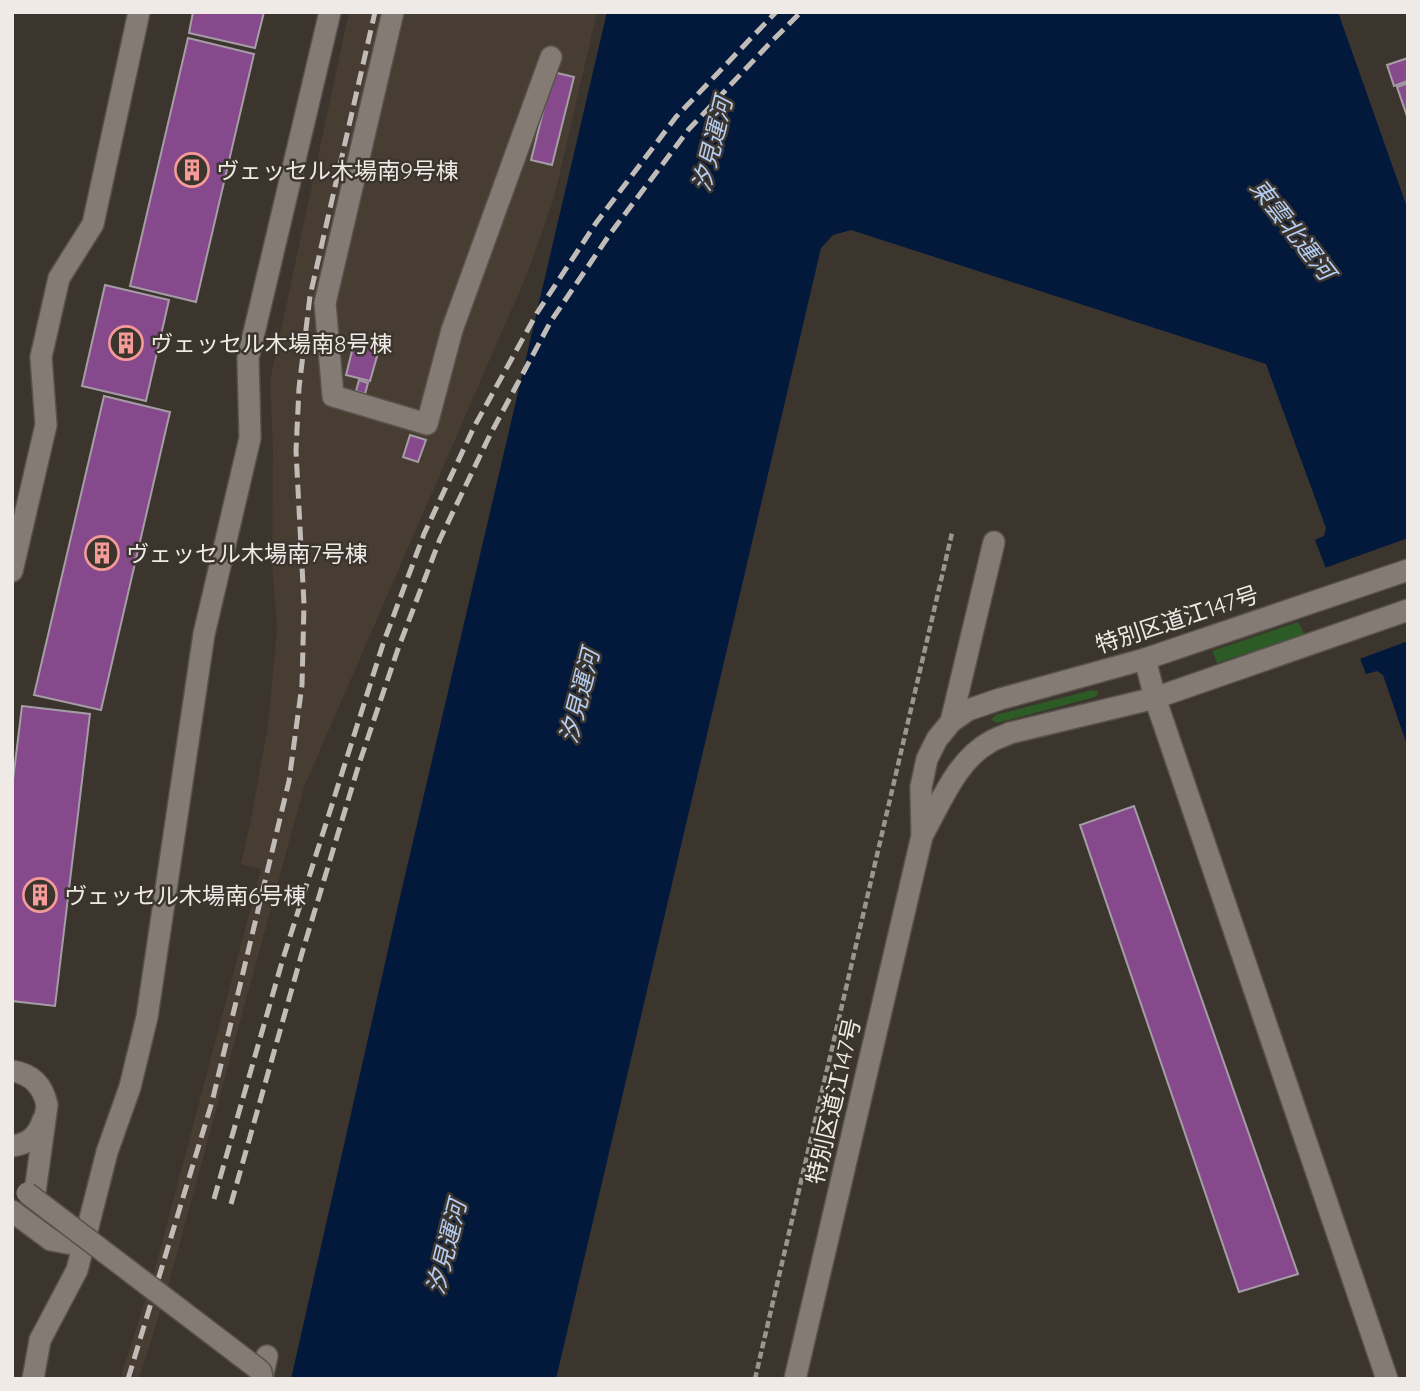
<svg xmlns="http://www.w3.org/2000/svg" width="1420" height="1391" viewBox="0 0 1420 1391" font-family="Quicksand,'Noto Sans JP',sans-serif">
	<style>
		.built { fill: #483d32 }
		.green { fill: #2d5b25 }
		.water { fill: #03193c }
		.pier { fill: #3c352e }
		.building { fill: #864a8c; stroke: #a59da6; stroke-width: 2 }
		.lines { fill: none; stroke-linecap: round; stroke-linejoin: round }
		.minor-casing { stroke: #58524c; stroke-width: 24 }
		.path { stroke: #9b9590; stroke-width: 4.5; stroke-dasharray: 7 3.5; stroke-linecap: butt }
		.minor { stroke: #847b74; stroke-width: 21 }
		.rail { stroke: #c1bcb7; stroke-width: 5; stroke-dasharray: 14 7; stroke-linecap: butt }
		.minor-bridge-casing { stroke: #58524c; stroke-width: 24; stroke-linecap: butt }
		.minor-bridge { stroke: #847b74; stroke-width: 21 }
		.labels { text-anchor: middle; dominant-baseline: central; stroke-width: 5; stroke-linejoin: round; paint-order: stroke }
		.poi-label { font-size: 23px; fill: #efeae6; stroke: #3c352e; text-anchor: start }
		.street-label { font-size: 23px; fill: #efeae6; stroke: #3c352e }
		.water-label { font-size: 24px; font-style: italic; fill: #b3cdf3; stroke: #3c352e }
	</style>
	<rect width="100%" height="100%" fill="#3c352e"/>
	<polygon class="built" points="349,12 597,12 554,198 527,274 304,787 170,1279 139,1379 120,1379 154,1273 261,869 241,864 251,819 268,726 277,629 272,562 273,453 270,381"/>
	<g class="green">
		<polygon points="1298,622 1304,634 1217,663 1212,651"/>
		<polygon points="1092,690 1098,691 1098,694 1095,697 997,723 991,720 996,715"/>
	</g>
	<polygon class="water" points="607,12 1338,12 1408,210 1408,748 1383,675 1377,671 1366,674 1315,540 1324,536 1326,528 1266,364 851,230 833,235 821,248 556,1379 291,1379 400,897"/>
	<polygon class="pier" points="1408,538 1408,641 1357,660 1322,569"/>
	<g class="building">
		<polygon points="193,12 264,12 255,48 189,33"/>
		<polygon points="188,38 254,54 196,302 130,286"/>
		<polygon points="1408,58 1408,81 1394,86 1387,65"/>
		<polygon points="553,72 574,77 552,165 531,160"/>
		<polygon points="1408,83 1408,119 1397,87"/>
		<polygon points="105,285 169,300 146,401 82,386"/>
		<polygon points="355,339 380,346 370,381 346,375"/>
		<polygon points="359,380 368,383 365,394 356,391"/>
		<polygon points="104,396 170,412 101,710 34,695"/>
		<polygon points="410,435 426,440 418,462 403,457"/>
		<polygon points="22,706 90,714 55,1006 12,1001 12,788"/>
		<polygon points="1134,806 1298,1274 1239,1292 1080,825"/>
	</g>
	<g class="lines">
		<g class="minor-casing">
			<g id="minor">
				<polyline points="393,12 325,303 333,396 427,424 452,330 551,57"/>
				<polyline points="12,571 46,425 41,357 59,278 93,224 139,12"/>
				<polyline points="1145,659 1155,698 1387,1379"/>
				<polyline points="951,722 994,542"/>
				<path d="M 923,834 C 941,802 957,760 990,742 C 996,738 1004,736 1010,733 L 1155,698 L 1408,610"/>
				<path d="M 12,1071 C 32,1074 43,1086 47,1105 L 34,1199"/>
				<path d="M 12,1146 C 28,1144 38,1136 43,1120"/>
				<polyline points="12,1211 51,1240 83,1246"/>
				<polyline points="262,1377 267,1356"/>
				<polyline points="33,1379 40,1340 77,1270 107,1152 130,1087 147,1017 204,634 250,438 248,358 330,12"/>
				<polyline points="795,1379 922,836 921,787 927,759 937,739 951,722 968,710 1000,699 1145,659 1408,570"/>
			</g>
		</g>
		<polyline class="path" points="755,1379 952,533"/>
		<use href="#minor" class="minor"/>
		<g class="rail">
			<polyline points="214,1199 282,962 383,644 424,534 474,427 537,313 596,223 676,117 776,12"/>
			<polyline points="231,1204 302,953 359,764 398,649 440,539 490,435 551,321 610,234 689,129 771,42 801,12"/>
			<polyline points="128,1379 212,1102 289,781 302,685 304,604 296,451 299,388 310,296 375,12"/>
		</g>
		<g class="minor-bridge-casing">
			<polyline id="minor-bridge" points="27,1193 258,1369 261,1372 262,1379"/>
		</g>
		<use href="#minor-bridge" class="minor-bridge"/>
	</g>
	<defs>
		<g id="building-ring" transform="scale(1.75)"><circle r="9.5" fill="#3c352e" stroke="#f59b9a" stroke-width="1.5"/><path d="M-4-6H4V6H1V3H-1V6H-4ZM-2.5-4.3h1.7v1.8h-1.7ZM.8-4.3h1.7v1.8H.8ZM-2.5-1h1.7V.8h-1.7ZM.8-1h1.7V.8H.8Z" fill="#f59b9a"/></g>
	</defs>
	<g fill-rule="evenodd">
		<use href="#building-ring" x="192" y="170"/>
		<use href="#building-ring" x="126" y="343"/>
		<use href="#building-ring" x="102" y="553"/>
		<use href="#building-ring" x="40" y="895"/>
	</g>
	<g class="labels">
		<g class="poi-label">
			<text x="216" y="170">ヴェッセル木場南9号棟</text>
			<text x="150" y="343">ヴェッセル木場南8号棟</text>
			<text x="126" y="553">ヴェッセル木場南7号棟</text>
			<text x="64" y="895">ヴェッセル木場南6号棟</text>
		</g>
		<g class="street-label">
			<text transform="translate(1177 619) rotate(-18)">特別区道江147号</text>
			<text transform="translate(833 1101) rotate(-77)">特別区道江147号</text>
		</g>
		<g class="water-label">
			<text transform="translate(712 144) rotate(-76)">汐見運河</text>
			<text transform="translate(1293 229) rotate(52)">東雲北運河</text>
			<text transform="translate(579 696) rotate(-76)">汐見運河</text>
			<text transform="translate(446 1247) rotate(-76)">汐見運河</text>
		</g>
	</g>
	<rect width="1420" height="1391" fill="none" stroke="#efeae6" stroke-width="28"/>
</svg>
